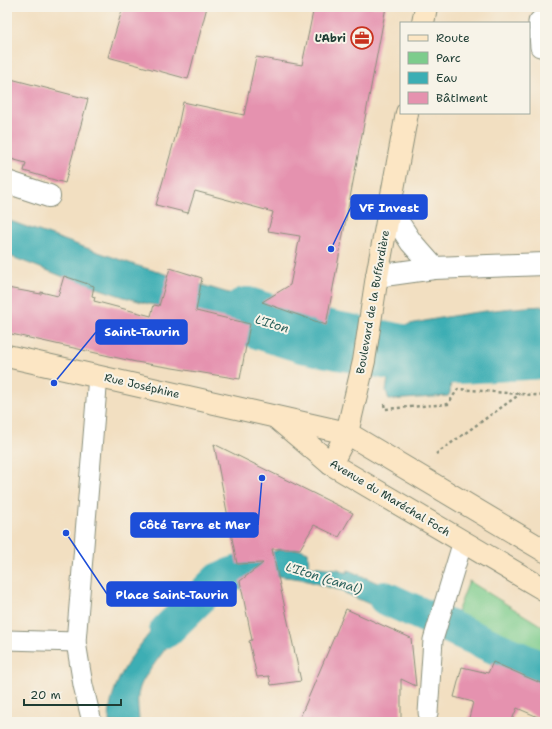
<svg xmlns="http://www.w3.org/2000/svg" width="552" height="729" viewBox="0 0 552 729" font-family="'Shantell Sans',sans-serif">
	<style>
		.green { fill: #7dcc8c; stroke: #4e8460 }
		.water { fill: #3caeb4; stroke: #2e7674 }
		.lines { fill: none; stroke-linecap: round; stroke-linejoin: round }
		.canal { stroke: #3caeb4; stroke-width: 34 }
		.river { stroke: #3caeb4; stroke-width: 58 }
		.building { fill: #e592af }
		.service-casing { stroke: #888e7a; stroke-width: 21 }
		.minor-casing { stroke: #888e7a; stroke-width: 24 }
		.tertiary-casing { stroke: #888e7a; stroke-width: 24 }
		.secondary-casing { stroke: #888e7a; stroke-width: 24 }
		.path { stroke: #888e7a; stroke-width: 2.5; stroke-dasharray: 3 3; stroke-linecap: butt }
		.service { stroke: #fff; stroke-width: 19 }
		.minor { stroke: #fff; stroke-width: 22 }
		.tertiary { stroke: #fff; stroke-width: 22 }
		.secondary { stroke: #fce6c4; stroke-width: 22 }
		.labels { text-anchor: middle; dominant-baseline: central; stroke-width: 4; stroke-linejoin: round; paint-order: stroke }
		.poi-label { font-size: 11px; font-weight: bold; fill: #1f3d34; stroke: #f7f3e8; text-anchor: end }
		.street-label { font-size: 11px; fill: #1f3d34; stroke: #f7f3e8 }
		.water-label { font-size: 12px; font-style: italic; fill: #285f5a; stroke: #f7f3e8 }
		.leader { fill: none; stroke: #1d4ed8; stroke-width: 1.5 }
		.callout-dot { fill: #1d4ed8; stroke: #f7f3e8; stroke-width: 1.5 }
		.callout { fill: #1d4ed8; stroke: #1d4ed8; stroke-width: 1.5 }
		.callout-label { font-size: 12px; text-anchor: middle; font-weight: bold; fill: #fff }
	</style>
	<rect width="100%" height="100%" fill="#f7f3e8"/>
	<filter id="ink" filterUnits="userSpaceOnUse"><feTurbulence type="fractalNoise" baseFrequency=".025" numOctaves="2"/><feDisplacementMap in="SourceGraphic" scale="8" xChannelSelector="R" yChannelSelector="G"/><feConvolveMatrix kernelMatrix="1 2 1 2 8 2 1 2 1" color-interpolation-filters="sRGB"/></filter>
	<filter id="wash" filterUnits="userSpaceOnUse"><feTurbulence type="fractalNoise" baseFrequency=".012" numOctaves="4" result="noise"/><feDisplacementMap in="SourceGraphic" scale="16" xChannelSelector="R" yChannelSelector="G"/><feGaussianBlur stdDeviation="0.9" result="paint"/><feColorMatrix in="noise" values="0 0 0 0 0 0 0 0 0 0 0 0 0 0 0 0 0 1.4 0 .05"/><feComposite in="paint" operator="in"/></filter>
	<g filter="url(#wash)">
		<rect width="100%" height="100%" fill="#f2dfc1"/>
		<polygon class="green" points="469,581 545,628 545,654 456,615"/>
		<g class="water">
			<polygon points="7,220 135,265 285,310 326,325 321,351 250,324 149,304 124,297 64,277 7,255"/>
			<path d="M 545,306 L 545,373 L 485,378 L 451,377 L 450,393 L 448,396 L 389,400 L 386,391 L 396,327 C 446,316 494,308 545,306 Z"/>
			<path d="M 279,549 L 300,549 L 308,552 L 309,566 L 338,569 L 347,573 L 348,570 L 431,606 L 423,628 L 338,590 L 301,579 L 278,576 L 277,573 L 246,580 L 223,595 L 216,565 L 235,564 L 236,560 C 250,556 267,557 279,549 Z"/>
			<path d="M 197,584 L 203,612 C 182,628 168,644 153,666 C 147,674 141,682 139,691 C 136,700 139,712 139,722 L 109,722 C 109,682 134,652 158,623 C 170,609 182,595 197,584 Z"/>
			<polygon points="454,619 545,658 545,685 446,639"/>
		</g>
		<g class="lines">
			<g class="canal">
				<polyline points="385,598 545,670"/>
				<polyline points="166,631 219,579 232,574 264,565"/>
			</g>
			<polyline class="river" points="247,316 303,334 422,357 545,350"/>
		</g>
		<g id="blocks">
			<g class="building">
				<polygon points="123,7 207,7 188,79 108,57"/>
				<polygon points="314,7 386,7 326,325 262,302 290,285 300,236 268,231 273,212 195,191 188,213 156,205 177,131 183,102 244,115 256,57 302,65"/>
				<polygon points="7,78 88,99 65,183 24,171 26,163 7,158"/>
				<polygon points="170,268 202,278 196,311 250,324 240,379 136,362 7,333 7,288 41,294 41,292 58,296 64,276 94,286 92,296 95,297 94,301 151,316 154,305 159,306"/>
				<polygon points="214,444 353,513 339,537 314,525 300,549 272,549 301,681 271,685 269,676 257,677 249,641 252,640 240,581 263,563 237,564"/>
				<polygon points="346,609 411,638 416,686 401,679 401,722 298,722"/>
				<polygon points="493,662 545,685 545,720 517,708 511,722 468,722 473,702 454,697 462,667 488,673"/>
			</g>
		</g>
	</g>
	<g filter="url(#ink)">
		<use href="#blocks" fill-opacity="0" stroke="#888e7a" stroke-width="1"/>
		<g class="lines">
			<g class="service-casing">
				<g id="service">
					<polyline points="545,15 538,22 540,47 545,48"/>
					<polyline points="7,640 76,642 98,376"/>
					<polyline points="76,642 83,685 92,722"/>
					<polyline points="428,713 433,640 463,541"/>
				</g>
			</g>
			<g class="minor-casing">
				<polyline id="minor" points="7,182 49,196"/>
			</g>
			<g class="tertiary-casing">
				<g id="tertiary">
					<polyline points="390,210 411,242 434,268"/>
					<polyline points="377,276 434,268 545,264"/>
				</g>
			</g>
			<g class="secondary-casing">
				<g id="secondary">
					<polyline points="423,23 426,7"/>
					<polyline points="7,356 347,433 545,551"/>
					<polyline points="278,419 331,464 545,590"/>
					<polyline points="331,464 347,433 364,361 377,276 407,113"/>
				</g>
			</g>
			<g class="path">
				<polyline points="384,404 385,409 448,404 458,389 545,396"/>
				<polyline points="436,454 520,394"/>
			</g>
			<use href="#service" class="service"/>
			<use href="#minor" class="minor"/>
			<use href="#tertiary" class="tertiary"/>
			<use href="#secondary" class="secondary"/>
		</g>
	</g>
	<defs>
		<g id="office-ring" transform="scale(1.15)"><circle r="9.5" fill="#f7f3e8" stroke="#c8321e" stroke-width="1.5"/><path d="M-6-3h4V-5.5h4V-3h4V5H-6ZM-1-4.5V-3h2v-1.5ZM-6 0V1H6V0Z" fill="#c8321e"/></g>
	</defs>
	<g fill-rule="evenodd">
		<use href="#office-ring" x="362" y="38"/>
	</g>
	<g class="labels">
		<g class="poi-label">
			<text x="346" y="38">L'Abri</text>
		</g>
		<g class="street-label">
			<text transform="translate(373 302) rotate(-80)">Boulevard de la Buffardière</text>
			<text transform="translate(142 386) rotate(13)">Rue Joséphine</text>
			<text transform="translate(390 498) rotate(31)">Avenue du Maréchal Foch</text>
		</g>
		<g class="water-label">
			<text transform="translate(272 324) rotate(17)">L'Iton</text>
			<text transform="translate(324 578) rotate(17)">L'Iton (canal)</text>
		</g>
	</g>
	<path class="leader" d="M331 249L351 207M54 383L96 332M262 478L258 525M66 533L107 594"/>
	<g class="callout-dot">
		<circle cx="331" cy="249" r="4"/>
		<circle cx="54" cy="383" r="4"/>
		<circle cx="262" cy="478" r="4"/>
		<circle cx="66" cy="533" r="4"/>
	</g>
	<g class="callout">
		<rect x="351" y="195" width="76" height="24" rx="4"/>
		<rect x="96" y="320" width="91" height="24" rx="4"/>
		<rect x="131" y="513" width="127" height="24" rx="4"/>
		<rect x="107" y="582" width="129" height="24" rx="4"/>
	</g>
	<g class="callout-label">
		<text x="389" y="212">VF Invest</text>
		<text x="142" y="336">Saint-Taurin</text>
		<text x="195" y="529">Côté Terre et Mer</text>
		<text x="172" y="599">Place Saint-Taurin</text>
	</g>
	<rect width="552" height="729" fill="none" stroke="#f7f3e8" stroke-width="24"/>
	<rect x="400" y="22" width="130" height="92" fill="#f7f3e8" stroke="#a1aaa0"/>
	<rect x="408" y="35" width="20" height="6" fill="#fce6c4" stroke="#a1aaa0"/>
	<text x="436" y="42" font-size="12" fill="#1f3d34">Route</text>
	<rect x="408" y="52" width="20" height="12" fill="#7dcc8c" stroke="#a1aaa0"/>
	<text x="436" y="62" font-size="12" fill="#1f3d34">Parc</text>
	<rect x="408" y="72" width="20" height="12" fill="#3caeb4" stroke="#a1aaa0"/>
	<text x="436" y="82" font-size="12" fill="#1f3d34">Eau</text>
	<rect x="408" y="92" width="20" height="12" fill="#e592af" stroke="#a1aaa0"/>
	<text x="436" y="102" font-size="12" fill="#1f3d34">Bâtiment</text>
	<path d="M24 699v6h97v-6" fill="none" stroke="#1f3d34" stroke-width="2"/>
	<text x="30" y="699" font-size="12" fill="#1f3d34" stroke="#f7f3e8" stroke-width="3" paint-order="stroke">20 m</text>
</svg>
